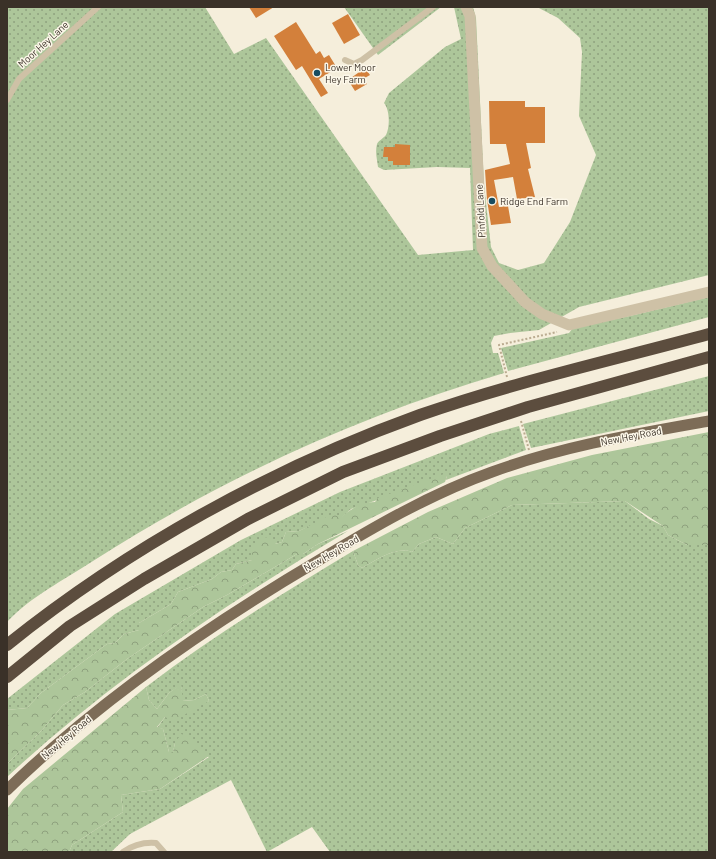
<svg xmlns="http://www.w3.org/2000/svg" width="716" height="859" viewBox="0 0 716 859" font-family="Barlow,sans-serif">
	<style>
		.grass { fill: url(#grass-dots) }
		.forest { fill: url(#forest-crowns) }
		.building { fill: #d3803b }
		.lines { fill: none; stroke-linecap: round; stroke-linejoin: round }
		.path { stroke: #baab90; stroke-width: 2; stroke-dasharray: 2 2; stroke-linecap: butt }
		.service { stroke: #cec1a6; stroke-width: 6 }
		.minor { stroke: #cec1a6; stroke-width: 11 }
		.primary { stroke: #7d6c57; stroke-width: 11 }
		.motorway { stroke: #5c4d3e; stroke-width: 12 }
		.poi-dot { fill: #184c60; stroke: #fcf7e9; stroke-width: 1.5 }
		.labels { text-anchor: middle; dominant-baseline: central; stroke-width: 3; stroke-linejoin: round; paint-order: stroke }
		.street-label { font-size: 10px; fill: #3a3128; stroke: #fcf7e9 }
		.poi-label { font-size: 10px; fill: #3a3128; stroke: #fcf7e9; text-anchor: start }
	</style>
	<defs>
		<pattern id="grass-dots" width="8" height="8" patternUnits="userSpaceOnUse"><rect width="8" height="8" fill="#adc69a"/><path d="M2 2h.1M6 6h.1" fill="none" stroke="#8ea17e" stroke-width="1.8" stroke-linecap="round"/></pattern>
		<pattern id="forest-crowns" width="20" height="18" patternUnits="userSpaceOnUse"><rect width="20" height="18" fill="#adc69a"/><path d="M2 6a3 3 0 1 1 6 0M12 15a3 3 0 1 1 6 0" fill="none" stroke="#8ea17e"/></pattern>
	</defs>
	<rect width="100%" height="100%" fill="#f5eedb"/>
	<g class="grass">
		<path d="M 7,7 L 205,7 L 234,54 L 266,38 L 418,255 L 473,250 L 470,168 L 437,167 L 384,170 L 378,167 C 377,159 375,152 377,144 C 379,140 384,138 386,135 C 390,127 390,110 384,103 L 389,93 L 445,47 L 461,39 L 454,7 L 473,7 L 476,18 L 484,185 L 491,247 L 499,263 L 518,270 L 544,263 L 570,222 L 596,155 L 579,116 L 582,52 L 580,38 L 558,18 L 537,7 L 709,7 L 709,275 L 579,307 L 539,330 L 510,333 L 494,336 L 491,343 L 493,353 L 498,353 L 504,373 C 358,416 221,479 93,561 C 64,580 30,597 7,622 Z"/>
		<polygon points="344,7 441,7 378,55"/>
		<polygon points="709,297 709,317 508,371 501,348 569,333 573,328 634,315"/>
		<polygon points="709,376 709,411 531,448 523,424"/>
		<polygon points="519,426 526,450 446,480 447,476 351,509 340,519 310,526 299,531 286,532 282,542 275,544 252,560 236,564 232,570 221,572 212,579 178,592 171,604 139,623 139,630 124,634 115,643 107,644 41,693 27,708 7,710 7,699 115,614 241,540 340,492 489,434"/>
		<path d="M 625,501 L 649,519 L 663,526 L 668,535 L 687,545 L 708,545 L 709,547 L 709,852 L 330,852 L 312,827 L 267,852 L 231,780 L 130,834 L 111,852 L 69,852 L 72,845 L 123,812 L 121,795 L 160,789 L 209,757 L 175,743 L 173,752 L 169,752 L 163,729 L 157,728 L 165,717 L 209,701 L 206,694 L 194,700 L 182,701 L 181,685 L 169,693 L 157,709 L 149,700 L 146,687 C 211,637 282,594 353,551 L 358,565 L 362,568 C 376,560 396,546 412,552 L 419,544 L 436,537 L 453,544 L 465,528 L 512,505 Z"/>
		<path d="M 348,531 C 227,603 110,681 7,777 L 7,764 L 42,730 L 63,705 L 85,692 L 127,659 L 203,607 L 227,595 L 297,554 L 303,554 L 318,544 Z"/>
	</g>
	<g class="forest">
		<path d="M 709,432 L 709,547 L 708,545 L 687,545 L 668,535 L 663,526 L 625,501 L 512,505 L 465,528 L 453,544 L 436,537 L 419,544 L 412,552 C 396,546 376,560 362,568 L 358,565 L 353,551 L 428,512 L 507,478 L 592,455 Z"/>
		<path d="M 444,474 L 447,476 L 445,482 L 318,544 L 303,554 L 297,554 L 227,595 L 203,607 L 127,659 L 85,692 L 63,705 L 42,730 L 7,764 L 7,710 L 27,708 L 41,693 L 107,644 L 115,643 L 124,634 L 139,630 L 139,623 L 171,604 L 178,592 L 212,579 L 221,572 L 232,570 L 236,564 L 252,560 L 252,547 L 266,537 L 275,544 L 282,542 L 286,532 L 299,531 L 334,513 L 340,518 C 351,509 361,502 375,502 L 378,498 Z"/>
		<polygon points="181,684 183,701 194,700 206,694 209,701 173,721 165,717 157,727 163,729 169,752 173,752 175,743 181,734 191,737 209,756 160,789 121,795 123,812 72,845 69,852 7,852 7,809 23,789 146,687 149,700 157,709 169,693"/>
	</g>
	<g class="building">
		<polygon points="249,7 274,7 256,18"/>
		<polygon points="348,14 360,35 344,44 332,23"/>
		<polygon points="296,22 316,54 320,51 324,58 329,55 337,68 319,79 328,93 321,97 302,66 296,70 274,36"/>
		<polygon points="365,68 370,75 363,79 367,84 355,91 348,80"/>
		<polygon points="489,101 525,101 525,107 545,107 545,143 526,143 531,168 528,169 535,197 517,199 513,177 494,180 499,207 508,206 511,223 491,225 487,200 485,170 510,164 506,144 490,144"/>
		<polygon points="395,144 410,145 410,165 393,165 393,161 388,161 388,157 383,157 384,147 395,147"/>
	</g>
	<g class="lines">
		<g class="path">
			<polyline points="507,377 499,345 557,332"/>
			<polyline points="521,421 529,450"/>
		</g>
		<g class="service">
			<polyline points="345,60 354,64 362,60 433,7"/>
			<polyline points="7,100 19,79 98,7"/>
			<path d="M 123,852 C 133,845 144,842 156,843 L 164,852"/>
		</g>
		<polyline class="minor" points="466,7 470,16 482,248 492,266 525,302 542,314 569,325 709,292"/>
		<path class="primary" d="M 7,790 C 98,701 206,627 316,562 C 372,528 430,494 492,472 C 563,446 636,434 709,421"/>
		<g class="motorway">
			<path d="M 7,645 C 129,547 273,468 420,415 C 514,382 613,360 709,334"/>
			<polyline points="7,677 70,626 144,579 248,519 343,472 440,436 528,407 709,357"/>
		</g>
	</g>
	<g class="poi-dot">
		<circle cx="317" cy="73" r="4"/>
		<circle cx="492" cy="201" r="4"/>
	</g>
	<g class="labels">
		<g class="street-label">
			<text transform="translate(43 44) rotate(-42)">Moor Hey Lane</text>
			<text transform="translate(480 211) rotate(-93)">Pinfold Lane</text>
			<text transform="translate(631 436) rotate(-11)">New Hey Road</text>
			<text transform="translate(331 553) rotate(-30)">New Hey Road</text>
			<text transform="translate(66 737) rotate(-40)">New Hey Road</text>
		</g>
		<g class="poi-label">
			<text x="325" y="67">Lower Moor<tspan x="325" dy="12">Hey Farm</tspan></text>
			<text x="500" y="201">Ridge End Farm</text>
		</g>
	</g>
	<rect width="716" height="859" fill="none" stroke="#3a3128" stroke-width="16"/>
</svg>
